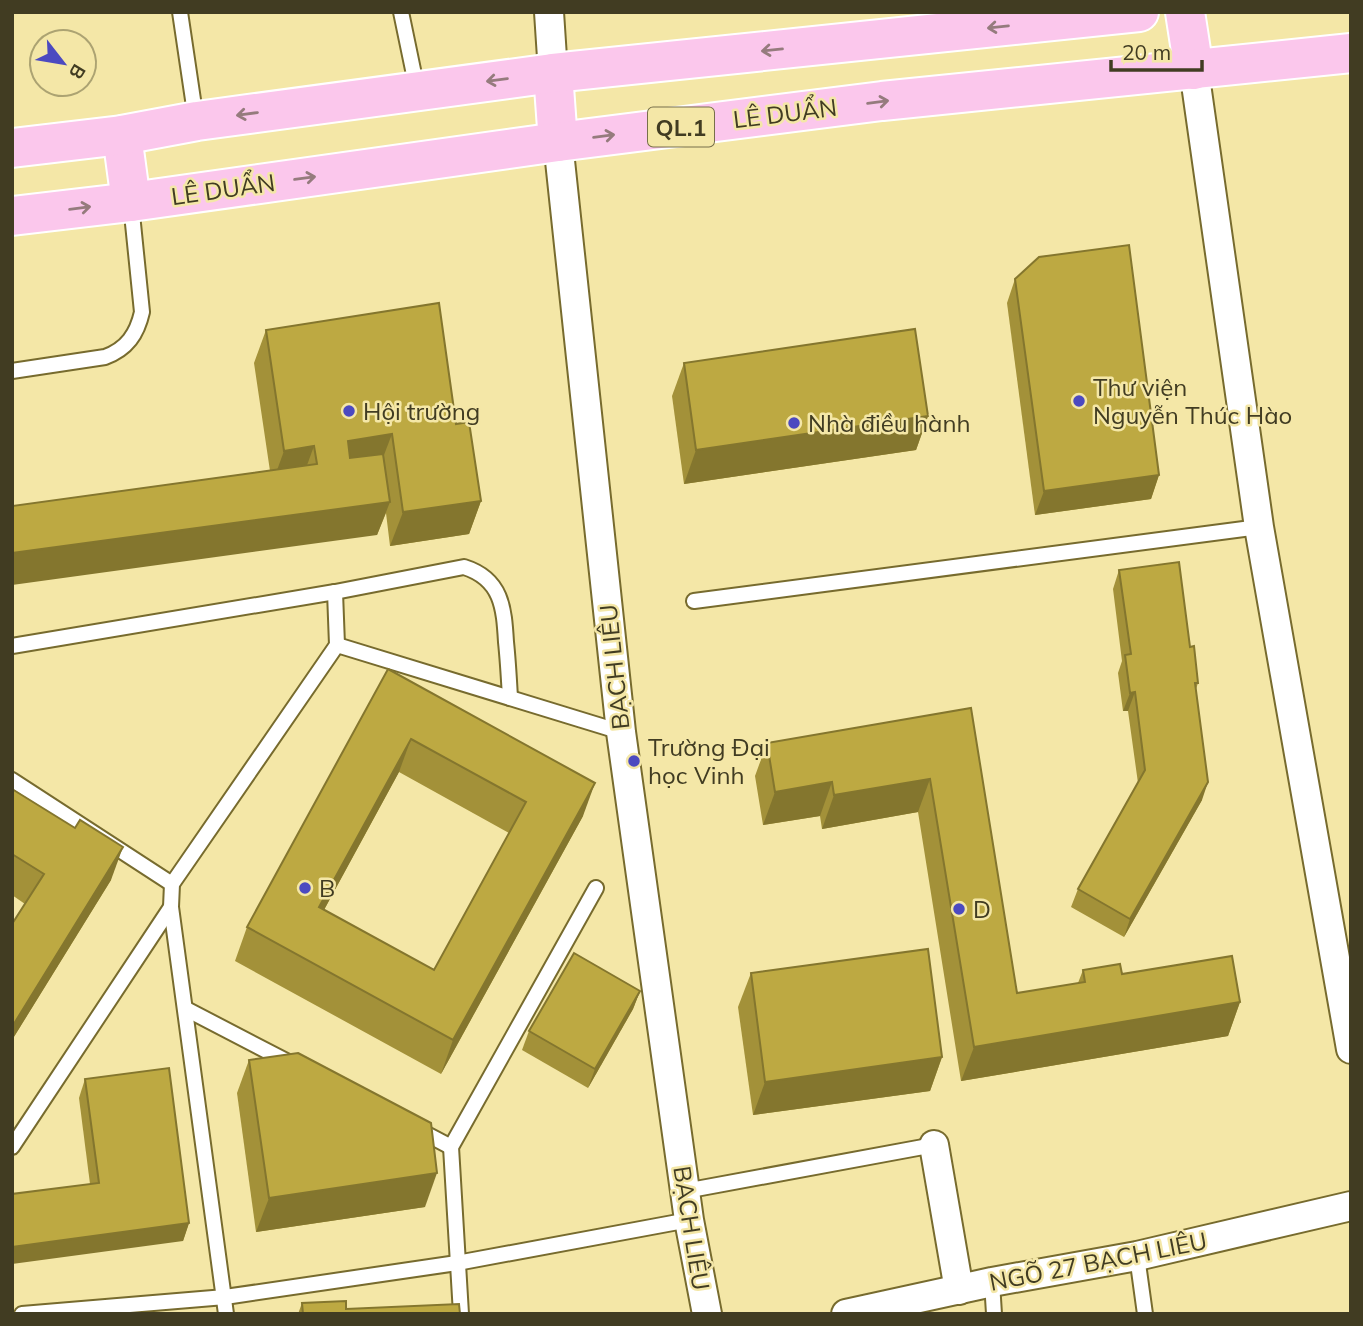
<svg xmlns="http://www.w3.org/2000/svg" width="1363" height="1326" viewBox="0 0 1363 1326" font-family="Mulish,sans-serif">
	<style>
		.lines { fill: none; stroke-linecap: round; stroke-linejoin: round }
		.lane-casing { stroke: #776b2e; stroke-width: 18 }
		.street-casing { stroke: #776b2e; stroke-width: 32 }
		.primary-casing { stroke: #fff; stroke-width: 42 }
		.lane { stroke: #fff; stroke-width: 14 }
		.street { stroke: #fff; stroke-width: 28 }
		.primary { stroke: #fbc7ec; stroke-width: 38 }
		.wall { fill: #a39139; fill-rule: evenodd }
		.shaded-wall { fill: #84762e }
		.building { fill: #bda942; stroke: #84762e; stroke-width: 2; fill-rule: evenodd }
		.oneway { stroke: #957b7d }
		.poi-dot { fill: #4c4ac0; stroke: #f4e7a7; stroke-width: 2.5 }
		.labels { text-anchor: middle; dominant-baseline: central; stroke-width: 5; stroke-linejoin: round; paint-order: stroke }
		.shield { fill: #f4e7a7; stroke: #776f4a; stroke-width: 2 }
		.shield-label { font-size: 23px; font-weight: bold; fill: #413c22 }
		.street-label { font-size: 24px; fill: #413c22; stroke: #f4e7a7 }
		.poi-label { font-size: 24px; fill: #413c22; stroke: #f4e7a7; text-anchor: start }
	</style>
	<rect width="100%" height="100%" fill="#f4e7a7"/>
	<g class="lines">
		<g class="lane-casing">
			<g id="lane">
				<polyline points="180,12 196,120"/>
				<polyline points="401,12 417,89"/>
				<path d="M 12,371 L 105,357 C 127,349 137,334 142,312 L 131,204"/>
				<polyline points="694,601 1259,527"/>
				<polyline points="337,645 621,732"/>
				<path d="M 12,646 L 335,592 L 464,567 C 502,579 504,608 506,642 C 508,661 509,680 510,698"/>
				<polyline points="12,780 172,884"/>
				<polyline points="186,1009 292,1064"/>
				<polyline points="415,1128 451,1147"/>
				<polyline points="12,1147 171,907"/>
				<polyline points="685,1191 934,1145"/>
				<polyline points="1137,1256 1145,1314"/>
				<polyline points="992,1282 994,1314"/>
				<polyline points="22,1314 225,1297 457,1263 689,1220"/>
				<polyline points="226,1314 171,907 172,884 337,645 335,592"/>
				<polyline points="461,1314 451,1147 596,888"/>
			</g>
		</g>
		<g class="street-casing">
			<g id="street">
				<polyline points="549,12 553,73"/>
				<polyline points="1194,70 1259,527 1351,1049"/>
				<polyline points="558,142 621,732 689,1220 707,1314"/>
				<polyline points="934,1145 959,1290"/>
				<polyline points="846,1314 992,1282 1137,1256 1351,1206"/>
			</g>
		</g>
		<g class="primary-casing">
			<g id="primary">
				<polyline points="1185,12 1194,70"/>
				<polyline points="553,73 558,142"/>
				<polyline points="122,135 131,202"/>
				<polyline points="12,148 122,135 197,121 553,73 1139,12"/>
				<polyline points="12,216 131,202 558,142 882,101 1351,53"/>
			</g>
		</g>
		<use href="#lane" class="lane"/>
		<use href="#street" class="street"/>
		<use href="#primary" class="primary"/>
	</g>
	<g class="wall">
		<polygon points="1015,279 1159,475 1151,499 1035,515 1007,303"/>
		<polygon points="266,330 456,424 481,501 469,534 390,546 386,513 377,535 270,471 254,363"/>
		<polygon points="684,363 928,416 916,450 684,484 672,396"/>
		<polygon points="1119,570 1190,647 1198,683 1196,689 1202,800 1124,937 1071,907 1078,889 1138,783 1128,711 1123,711 1118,673 1122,661 1113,589"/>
		<path d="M 388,669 L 583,816 L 441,1074 L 235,961 L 247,927 ZM 399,772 L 509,833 L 434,970 L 324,910 Z"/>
		<polygon points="971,708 1017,993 1078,983 1083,970 1122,974 1240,1002 1228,1036 961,1081 918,812 822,829 820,816 763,825 755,776 767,743"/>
		<polygon points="12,789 111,880 12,1040 12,924 25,904 12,895"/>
		<polygon points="751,973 942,1057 930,1091 753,1115 738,1007"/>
		<polygon points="640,991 633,1009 588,1088 522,1050 529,1031"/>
		<polygon points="249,1060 425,1207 256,1232 237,1093"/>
		<polygon points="85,1079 189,1223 183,1241 90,1184 79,1098"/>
		<polygon points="302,1303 346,1309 460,1314 298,1314"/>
	</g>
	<g class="shaded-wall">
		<polygon points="928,416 916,450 684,484 696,450"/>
		<polygon points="392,434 379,468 336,474 348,441"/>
		<polygon points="314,446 302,479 272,484 284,451"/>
		<polygon points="1159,475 1151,499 1035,515 1044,491"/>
		<polygon points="481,501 469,534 390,546 403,512"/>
		<polygon points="390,502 377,535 12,585 12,553"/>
		<polygon points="1135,692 1128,711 1123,711 1130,693"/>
		<polygon points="411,739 399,772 307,941 319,907"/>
		<polygon points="930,779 918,812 822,829 834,795"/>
		<polygon points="832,782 820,816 763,825 775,792"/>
		<polygon points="1208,782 1202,800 1124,937 1130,919"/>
		<polygon points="595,783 583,816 441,1074 453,1040"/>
		<polygon points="123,847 111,880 12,1040 12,1027"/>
		<polygon points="640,991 633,1009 588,1088 595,1069"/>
		<polygon points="1240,1002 1228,1036 961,1081 974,1047"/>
		<polygon points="942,1057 930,1091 753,1115 765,1082"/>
		<polygon points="437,1173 425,1207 256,1232 269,1198"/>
		<polygon points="189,1223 183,1241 12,1264 12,1247"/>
	</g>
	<g class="building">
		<polygon points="1129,245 1159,475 1044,491 1015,279 1039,257"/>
		<polygon points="439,303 456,424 469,422 481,501 403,512 392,434 348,441 350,458 383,454 390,502 12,553 12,506 317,464 314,446 284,451 266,330"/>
		<polygon points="915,329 928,416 696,450 684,363"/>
		<polygon points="1179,562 1190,647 1194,646 1198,683 1195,683 1208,782 1130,919 1078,889 1145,770 1135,692 1130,693 1125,655 1131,654 1119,570"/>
		<path d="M 388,669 L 595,783 L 453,1040 L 247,927 ZM 411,739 L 526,802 L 434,970 L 319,907 Z"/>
		<polygon points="971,708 1017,993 1085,982 1083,970 1120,964 1122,974 1232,956 1240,1002 974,1047 930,779 834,795 832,782 775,792 767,743"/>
		<polygon points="12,789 75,828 80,820 123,847 12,1027 12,924 44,874 12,854"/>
		<polygon points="928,949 942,1057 765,1082 751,973"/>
		<polygon points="574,953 640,991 595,1069 529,1031"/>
		<polygon points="298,1053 431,1123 437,1173 269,1198 249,1060"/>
		<polygon points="169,1068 189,1223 12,1247 12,1194 99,1183 85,1079"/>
		<polygon points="346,1301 346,1309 459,1304 460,1314 303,1314 302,1303"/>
	</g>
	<defs><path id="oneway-shaft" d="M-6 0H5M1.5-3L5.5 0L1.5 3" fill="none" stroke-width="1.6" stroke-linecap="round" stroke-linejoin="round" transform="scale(1.75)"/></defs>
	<g class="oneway">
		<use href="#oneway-shaft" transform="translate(998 27) rotate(174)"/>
		<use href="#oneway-shaft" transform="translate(772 50) rotate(174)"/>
		<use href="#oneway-shaft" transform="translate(497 80) rotate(173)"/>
		<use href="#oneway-shaft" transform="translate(878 102) rotate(-7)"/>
		<use href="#oneway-shaft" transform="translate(247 114) rotate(172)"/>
		<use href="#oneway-shaft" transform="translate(604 136) rotate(-7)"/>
		<use href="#oneway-shaft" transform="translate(305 178) rotate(-8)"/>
		<use href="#oneway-shaft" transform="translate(80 208) rotate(-7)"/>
	</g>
	<g class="poi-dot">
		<circle cx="1079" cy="401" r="7"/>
		<circle cx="349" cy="411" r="7"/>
		<circle cx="794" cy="423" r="7"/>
		<circle cx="634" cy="761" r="7"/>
		<circle cx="305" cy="888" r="7"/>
		<circle cx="959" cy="909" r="7"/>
	</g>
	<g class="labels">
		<rect class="shield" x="648" y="107.5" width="66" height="39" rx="5"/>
		<g class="shield-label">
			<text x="681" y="127">QL.1</text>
		</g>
		<g class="street-label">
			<text transform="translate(785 113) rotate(-7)">LÊ DUẨN</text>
			<text transform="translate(223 189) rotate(-8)">LÊ DUẨN</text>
			<text transform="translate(614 667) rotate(-96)">BẠCH LIÊU</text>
			<text transform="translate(692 1228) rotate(81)">BẠCH LIÊU</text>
			<text transform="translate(1098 1261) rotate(-11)">NGÕ 27 BẠCH LIÊU</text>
		</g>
		<g class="poi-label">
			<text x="1093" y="387">Thư viện<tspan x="1093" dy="28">Nguyễn Thúc Hào</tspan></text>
			<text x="363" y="411">Hội trường</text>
			<text x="808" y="423">Nhà điều hành</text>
			<text x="648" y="747">Trường Đại<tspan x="648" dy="28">học Vinh</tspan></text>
			<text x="319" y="888">B</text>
			<text x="973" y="909">D</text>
		</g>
	</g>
	<rect width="1363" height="1326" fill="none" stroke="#413c22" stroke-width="28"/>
	<g transform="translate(63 63) rotate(121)"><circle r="33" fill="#f4e7a7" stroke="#aca372" stroke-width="2"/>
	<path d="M0-5L12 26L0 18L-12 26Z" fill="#4c4ac0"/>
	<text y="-10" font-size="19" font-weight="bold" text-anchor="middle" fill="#413c22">B</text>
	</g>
	<path d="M1111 60v10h91v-10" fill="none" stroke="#413c22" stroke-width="3.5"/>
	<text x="1122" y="60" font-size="21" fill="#413c22" stroke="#f4e7a7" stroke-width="5" paint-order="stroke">20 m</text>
</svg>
